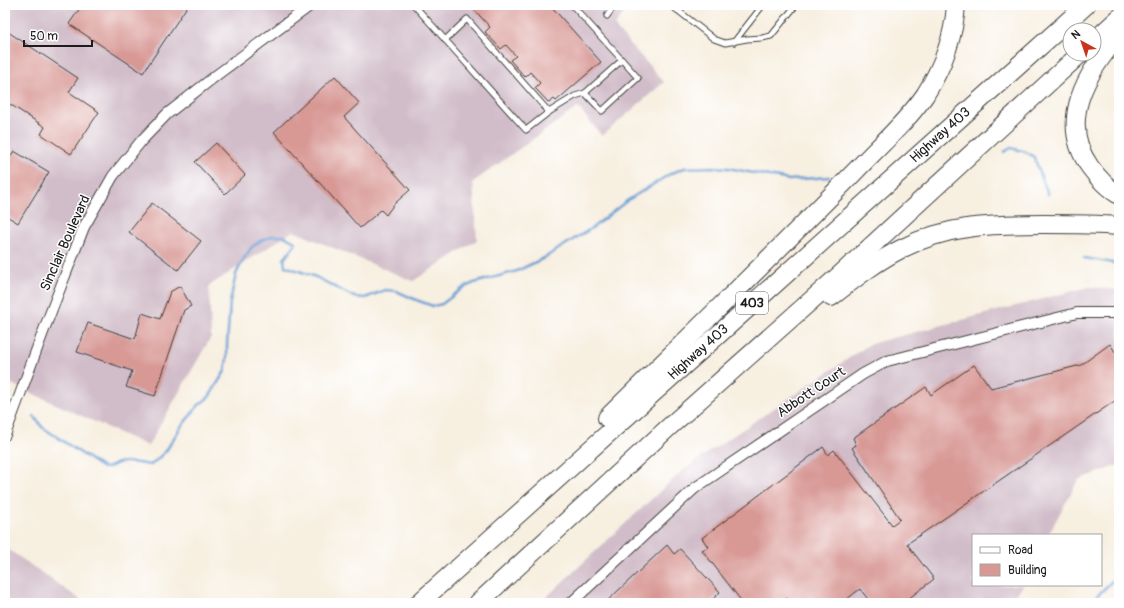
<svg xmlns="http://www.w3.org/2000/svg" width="1124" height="608" viewBox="0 0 1124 608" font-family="Pangolin,sans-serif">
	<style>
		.industrial { fill: #d1bdc9 }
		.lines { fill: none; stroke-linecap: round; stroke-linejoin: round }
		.stream { stroke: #689dd4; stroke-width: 2.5 }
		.building { fill: #d89894 }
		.lane-casing { stroke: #3d3c39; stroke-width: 7 }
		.street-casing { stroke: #3d3c39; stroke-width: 12 }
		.highway-casing { stroke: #3d3c39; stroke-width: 20 }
		.lane { stroke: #fff; stroke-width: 5 }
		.street { stroke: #fff; stroke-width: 10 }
		.highway { stroke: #fff; stroke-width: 18 }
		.labels { text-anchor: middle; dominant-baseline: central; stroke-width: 3; stroke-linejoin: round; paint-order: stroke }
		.shield { fill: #fff; stroke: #606060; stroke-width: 1 }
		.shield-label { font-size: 13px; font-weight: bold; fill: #1c1c1c }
		.street-label { font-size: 14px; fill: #1c1c1c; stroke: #fff }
	</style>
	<rect width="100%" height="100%" fill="#fff"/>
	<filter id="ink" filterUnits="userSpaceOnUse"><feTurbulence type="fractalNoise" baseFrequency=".025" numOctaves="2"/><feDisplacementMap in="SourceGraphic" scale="8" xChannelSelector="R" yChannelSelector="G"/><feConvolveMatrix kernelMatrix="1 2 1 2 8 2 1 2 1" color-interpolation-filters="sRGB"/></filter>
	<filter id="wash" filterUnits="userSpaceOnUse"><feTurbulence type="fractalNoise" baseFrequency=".012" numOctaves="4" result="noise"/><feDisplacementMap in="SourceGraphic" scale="16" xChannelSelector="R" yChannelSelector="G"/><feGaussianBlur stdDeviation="0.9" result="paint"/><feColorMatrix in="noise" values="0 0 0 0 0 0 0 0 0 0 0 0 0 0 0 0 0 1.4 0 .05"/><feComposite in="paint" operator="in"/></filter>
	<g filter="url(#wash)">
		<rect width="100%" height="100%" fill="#f7efe0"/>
		<g class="industrial">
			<polygon points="5,5 630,5 614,26 664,82 602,136 578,107 473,182 477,240 413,281 293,231 209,286 211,337 148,446 5,381"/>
			<polygon points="1089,287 1119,290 1119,465 1078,480 1048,535 973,535 973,585 1022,585 1012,603 540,603 671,481 694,462 870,344"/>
			<polygon points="5,547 85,603 5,603"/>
		</g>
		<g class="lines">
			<g class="stream">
				<polyline points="1004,152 1011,148 1026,152 1034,157 1048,194"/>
				<polyline points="1084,258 1119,264"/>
				<polyline points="5,388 7,389"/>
				<path d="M 34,416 L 42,427 L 103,468 C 112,468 111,465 118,463 C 128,460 141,464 151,465 L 166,451 L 180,428 L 199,405 L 209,397 L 225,371 L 227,359 L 227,345 L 230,302 L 236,274 L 243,260 L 251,248 L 260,241 L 272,236 L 284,236 L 295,242 L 295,245 L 284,259 L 285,266 L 316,277 L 354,297 L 365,298 L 385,290 L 396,291 L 419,301 L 433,306 L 442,304 L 463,288 L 474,283 L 517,271 L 544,258 L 592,228 L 628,200 L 670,174 L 684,168 L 713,167 L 728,168 L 789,180 L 829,177"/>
				<polyline points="1090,603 1119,574"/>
			</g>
		</g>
		<g id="blocks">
			<g class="building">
				<polygon points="82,5 188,5 143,73 69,24"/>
				<polygon points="470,5 550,5 601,62 556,101 554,99 549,103 535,88 540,83 530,72 525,77 510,60 516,56 506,45 501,49 485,32 490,27"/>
				<polygon points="5,30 78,78 69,92 99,112 71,154 41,134 45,127 5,101"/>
				<polygon points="335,76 359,103 344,117 410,190 394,204 386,215 381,210 360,228 274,132"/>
				<polygon points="216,143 245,175 225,194 195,162"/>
				<polygon points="14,151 49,172 18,223 5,215 5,165"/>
				<polygon points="152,203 201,241 178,270 129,232"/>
				<polygon points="180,286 191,306 184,310 155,396 126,387 132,371 77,352 88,323 135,339 142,313 160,319 170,292"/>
				<polygon points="1110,344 1119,358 1119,398 907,544 934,579 903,603 871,603 860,589 842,603 791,603 787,598 781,603 743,603 702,550 708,547 702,538 823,447 828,455 834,450 892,525 900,519 852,448 856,445 853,438 926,387 931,395 974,365 991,388 1081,365"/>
				<polygon points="667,545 674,554 680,549 720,592 709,603 605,603"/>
			</g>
		</g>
	</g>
	<g filter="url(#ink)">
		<use href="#blocks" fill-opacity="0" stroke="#3d3c39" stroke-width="1"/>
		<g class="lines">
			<g class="lane-casing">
				<g id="lane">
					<polyline points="414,5 526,130 549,112 575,96 585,93 622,60 572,5"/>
					<polyline points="671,5 714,39 725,43 747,39 762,38 771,36 796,5"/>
					<polyline points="677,10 680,5"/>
					<polyline points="607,16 615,5"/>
					<polyline points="445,40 467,19 549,112"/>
					<polyline points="734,42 763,5"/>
					<polyline points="585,93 602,111 638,78 622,60"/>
				</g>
			</g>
			<g class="street-casing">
				<g id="street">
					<polyline points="5,435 45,327 84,227 113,176 142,140 167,114 218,74 311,5"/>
					<polyline points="571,603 695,488 863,374 887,361 1077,313 1119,313"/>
				</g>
			</g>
			<g class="highway-casing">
				<g id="highway">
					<path d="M 1119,35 C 1087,72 1057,121 1090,167 C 1098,178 1107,188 1119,195"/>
					<polyline points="1094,41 1119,18"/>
					<path d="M 831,297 C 853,280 875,262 901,249 C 947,225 992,224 1043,224 C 1068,224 1094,224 1119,226"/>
					<path d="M 607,418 C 680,346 754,274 826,201 C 844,183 861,165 879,147 C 895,131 912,114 925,95 C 942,68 954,37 956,5"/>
					<polyline points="419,603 1086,5"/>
					<polyline points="478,603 669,427 842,273 1080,54"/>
				</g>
			</g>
			<use href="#lane" class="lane"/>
			<use href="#street" class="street"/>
			<use href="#highway" class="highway"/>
		</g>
	</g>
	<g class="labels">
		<rect class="shield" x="736" y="292" width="32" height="22" rx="3"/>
		<g class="shield-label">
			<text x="752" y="303">403</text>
		</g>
		<g class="street-label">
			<text transform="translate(940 135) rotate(-42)">Highway 403</text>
			<text transform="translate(65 243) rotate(-66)">Sinclair Boulevard</text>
			<text transform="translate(698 352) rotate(-42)">Highway 403</text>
			<text transform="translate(811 392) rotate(-34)">Abbott Court</text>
		</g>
	</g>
	<rect width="1124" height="608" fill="none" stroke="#fff" stroke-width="20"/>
	<rect x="972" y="534" width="130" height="52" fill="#ffffff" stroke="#a4a4a4"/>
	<rect x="980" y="547" width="20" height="6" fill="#ffffff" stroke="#a4a4a4"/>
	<text x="1008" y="554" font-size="12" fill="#1c1c1c">Road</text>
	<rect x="980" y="564" width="20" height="12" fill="#d89894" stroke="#a4a4a4"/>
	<text x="1008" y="574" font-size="12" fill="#1c1c1c">Building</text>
	<g transform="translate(1082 42) rotate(320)"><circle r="19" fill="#ffffff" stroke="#a4a4a4"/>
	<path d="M0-3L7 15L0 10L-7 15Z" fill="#c8321e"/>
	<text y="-6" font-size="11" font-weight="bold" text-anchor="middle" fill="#1c1c1c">N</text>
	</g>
	<path d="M24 40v6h68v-6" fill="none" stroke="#1c1c1c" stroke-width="2"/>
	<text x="30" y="40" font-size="12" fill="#1c1c1c" stroke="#ffffff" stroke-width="3" paint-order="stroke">50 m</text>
</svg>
